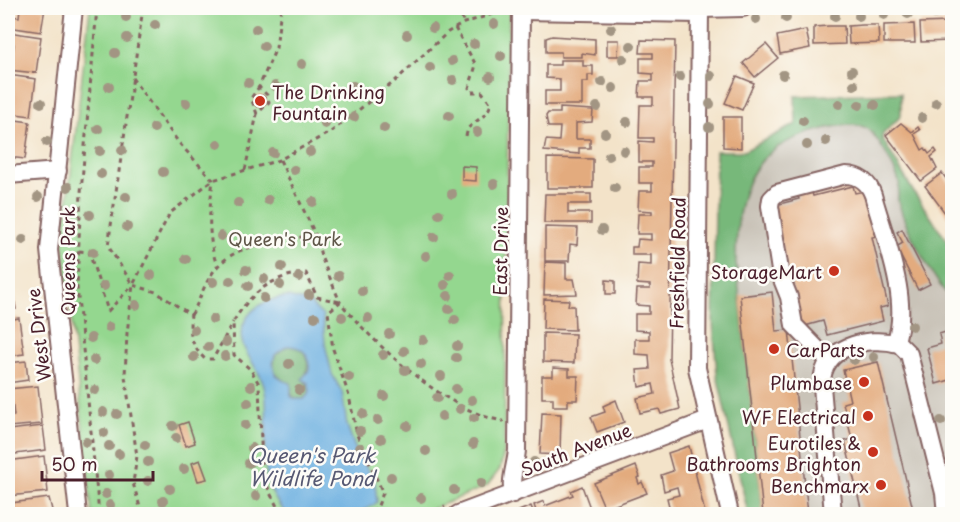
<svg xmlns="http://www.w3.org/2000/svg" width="960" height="522" viewBox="0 0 960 522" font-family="'Playpen Sans',sans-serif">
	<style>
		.industrial { fill: #c9c3b8 }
		.green { fill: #94d78f; stroke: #6f7b5d; stroke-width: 1.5 }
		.forest { fill: #77b87a; stroke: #606c52; stroke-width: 1.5 }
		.water { fill: #6aafe0; stroke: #5a6786; stroke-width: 1.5; fill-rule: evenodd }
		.building { fill: #e3ab7e }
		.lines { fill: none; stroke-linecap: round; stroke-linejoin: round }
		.minor-casing { stroke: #856462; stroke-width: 20 }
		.path { stroke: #856462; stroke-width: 3; stroke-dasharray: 4.5 4.5; stroke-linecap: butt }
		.minor { stroke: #fff; stroke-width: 16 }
		.tree { fill: #a29583 }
		.poi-dot { fill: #c8321e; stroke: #fdfcf7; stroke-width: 2 }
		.labels { text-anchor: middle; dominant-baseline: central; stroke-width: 5; stroke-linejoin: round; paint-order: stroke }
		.poi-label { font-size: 18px; fill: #4a1f2b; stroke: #fdfcf7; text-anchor: end }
		.park-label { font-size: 18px; fill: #605649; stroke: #fdfcf7 }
		.street-label { font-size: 18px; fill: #4a1f2b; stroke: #fdfcf7 }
		.water-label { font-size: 20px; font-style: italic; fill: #575973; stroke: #fdfcf7 }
	</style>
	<rect width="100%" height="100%" fill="#fdfcf7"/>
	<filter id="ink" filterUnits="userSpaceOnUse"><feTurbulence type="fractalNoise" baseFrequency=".0167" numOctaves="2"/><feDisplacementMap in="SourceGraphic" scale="12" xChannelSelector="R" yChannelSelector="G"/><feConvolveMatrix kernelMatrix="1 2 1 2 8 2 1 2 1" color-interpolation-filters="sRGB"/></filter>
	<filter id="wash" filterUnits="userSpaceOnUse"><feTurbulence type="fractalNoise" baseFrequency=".008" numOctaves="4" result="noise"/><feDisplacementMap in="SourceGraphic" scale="24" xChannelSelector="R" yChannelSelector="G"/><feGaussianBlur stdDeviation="1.35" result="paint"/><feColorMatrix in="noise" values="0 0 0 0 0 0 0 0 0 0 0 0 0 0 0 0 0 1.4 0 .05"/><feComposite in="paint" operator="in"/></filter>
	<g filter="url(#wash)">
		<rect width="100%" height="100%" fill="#f3e3c9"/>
		<polygon class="industrial" points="856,119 874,132 952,248 952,514 748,514 717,375 714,343 716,151 744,151 771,137"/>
		<polygon class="green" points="90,8 509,8 504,452 500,469 487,486 420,514 92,514 63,241"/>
		<g class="forest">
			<path d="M 901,93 L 901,116 L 883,134 L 882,138 L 913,191 L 952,248 L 952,300 C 934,281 904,227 898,200 C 897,194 900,188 899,182 C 896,170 876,133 866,128 C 846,118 796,136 778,147 C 740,171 736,220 736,262 L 763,514 L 748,514 L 717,375 L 713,323 L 716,151 L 744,151 L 796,124 L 795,96 Z"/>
			<path d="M 287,346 C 309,346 311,363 304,380 L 310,392 L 304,399 C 291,402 293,394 287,385 C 283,379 277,377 273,370 L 275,355 Z"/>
		</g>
		<path class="water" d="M 288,297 L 309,302 L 323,316 L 325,344 L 332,374 L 342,392 L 347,425 L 355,448 L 375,482 L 377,502 C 359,520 311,515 287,514 C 251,478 272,434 265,391 C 262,368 236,349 242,329 C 247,308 268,298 288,297 ZM 287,346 C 303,346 310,355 309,370 L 302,379 L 308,383 L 310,392 L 304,399 L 295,399 L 291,396 L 291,383 C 276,380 270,370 275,355 Z"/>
		<g id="blocks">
			<g class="building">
				<polygon points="20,8 45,8 41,32 8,27 8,16 19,17"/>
				<polygon points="950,22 951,41 921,42 920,23"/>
				<polygon points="914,24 915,43 884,43 884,25"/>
				<polygon points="863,25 878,25 879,43 849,44 848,26"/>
				<polygon points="829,26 844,26 845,44 814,45 814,27"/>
				<polygon points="806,30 810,48 780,54 777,36"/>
				<polygon points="8,32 41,37 36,73 8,70 8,60 12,61 14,44 8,43"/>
				<polygon points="552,36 595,39 595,55 582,53 582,57 561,57 561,52 546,52 546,38"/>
				<polygon points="607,40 619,40 618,56 607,56"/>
				<polygon points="641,40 675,41 669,359 680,409 661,414 659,409 640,413 637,398 655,394 653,384 639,387 637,370 650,369 649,355 635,354 635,339 649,339 649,331 635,330 635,314 649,314 649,306 636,305 637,289 650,289 650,285 637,284 638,264 651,265 651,255 632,255 632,247 637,247 638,239 651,240 651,234 637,234 638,214 652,214 652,211 638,210 639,191 652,191 652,183 639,183 639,167 652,167 652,162 639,162 639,141 653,142 653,138 639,138 640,105 653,105 653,97 639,97 640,81 653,81 653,74 640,73 640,58 653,58 653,53 640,53"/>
				<polygon points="766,44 778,58 755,77 743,63"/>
				<polygon points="560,60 583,60 583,66 593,66 593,75 588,75 588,82 582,82 582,105 545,105 545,91 560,91 560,79 546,78 546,65 560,65"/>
				<polygon points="8,75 36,79 31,116 8,113"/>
				<polygon points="737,76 754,83 742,110 725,103"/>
				<circle cx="260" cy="101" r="6"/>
				<polygon points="560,108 593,110 592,122 576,123 576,139 590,139 590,148 579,148 579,154 544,151 546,140 559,141 560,127 548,127 546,116 548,113 560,113"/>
				<polygon points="723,117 741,117 741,148 723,147"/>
				<polygon points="8,119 30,122 25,159 8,157"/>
				<polygon points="901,123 912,132 918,127 920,130 914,134 922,150 925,148 929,154 935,149 937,152 931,157 937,169 921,181 886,135"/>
				<polygon points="547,158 593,159 593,188 547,188"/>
				<polygon points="462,166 476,167 476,181 462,180"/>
				<polygon points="942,173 952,187 951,221 925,186"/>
				<polygon points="853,186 855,193 865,191 877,236 872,237 888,306 880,308 883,321 827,335 823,321 801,327 772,206 799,199 797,193 811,189 813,196"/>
				<polygon points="545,194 591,194 591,204 568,204 568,213 591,213 591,223 544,223"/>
				<polygon points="8,200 12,224 8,225"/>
				<polygon points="545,227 578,228 577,245 570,244 569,261 545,261"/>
				<polygon points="902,229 930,284 918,290 896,247 903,243 897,232"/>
				<polygon points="545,262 566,263 566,279 574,279 577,294 544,295"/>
				<polygon points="606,280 615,281 615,294 606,294"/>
				<polygon points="13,292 16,309 8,310 8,293"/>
				<polygon points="772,292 776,331 789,330 808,514 763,514 740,296"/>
				<polygon points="544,299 569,300 568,306 574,306 575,330 543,329"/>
				<polygon points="19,318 24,354 8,356 8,320"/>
				<polygon points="952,330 952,385 950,380 936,384 927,348 941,344 939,334"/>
				<polygon points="543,333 575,334 574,363 543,362"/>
				<polygon points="26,361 28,380 8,383 8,363"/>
				<polygon points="878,362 910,497 914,514 856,514 855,510 861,508 845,441 852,439 843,403 850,401 843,370"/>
				<polygon points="553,368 569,369 569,376 578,376 577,400 568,400 568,406 553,406 553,398 542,398 542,376 553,376"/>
				<polygon points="38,386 42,424 8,427 8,417 14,416 12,399 8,400 8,389"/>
				<polygon points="616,400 624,422 597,432 591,417 605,412 603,406"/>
				<polygon points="542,413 561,414 560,455 540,454"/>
				<polygon points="188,422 195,443 186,446 179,425"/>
				<polygon points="43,426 46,450 8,455 8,430"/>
				<polygon points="689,446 704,509 705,514 684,514 683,510 671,514 667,498 679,495 677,487 664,491 661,475 673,471 668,453"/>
				<polygon points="44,456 48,492 8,496 8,461"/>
				<polygon points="200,460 207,479 198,481 192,463"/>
				<polygon points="636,466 640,477 637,478 639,484 642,482 647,493 605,509 594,483"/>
				<polygon points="582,486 590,508 572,514 537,514 534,505 544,501 545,506 573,495 571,491"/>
				<polygon points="49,498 53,514 12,514 11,503"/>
				<polygon points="531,506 534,514 516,514 519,511"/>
			</g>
		</g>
	</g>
	<g filter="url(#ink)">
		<use href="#blocks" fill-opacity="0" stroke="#856462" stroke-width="1.5"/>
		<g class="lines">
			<g class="minor-casing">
				<g id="minor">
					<polyline points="74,8 49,250 78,514"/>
					<polyline points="700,8 697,368 730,514"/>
					<polyline points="700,9 743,8"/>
					<polyline points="521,11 700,14"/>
					<polyline points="8,175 58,171"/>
					<path d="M 828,360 L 794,325 L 789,297 L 781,277 L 770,206 L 771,199 L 777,193 L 846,175 C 859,175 869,183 873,195 C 884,236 912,302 895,343"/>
					<path d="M 513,494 C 509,481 516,465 517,450 L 521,8"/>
					<polyline points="458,514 708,420"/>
					<path d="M 833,514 L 822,386 C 820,347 867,335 899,344 L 909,354 L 944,493 L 946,514"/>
				</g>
			</g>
			<g class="path">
				<polyline points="97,8 81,192 77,287 99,514"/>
				<path d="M 143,8 L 108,246 L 133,285 L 156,292 L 191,315 C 188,333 192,347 205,359 L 213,359 L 233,322"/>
				<polyline points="458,8 464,23"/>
				<polyline points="455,28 476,65 469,88 471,92 482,92 491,104 487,113 468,128 466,136"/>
				<path d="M 132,78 L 179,143 L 213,180 C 209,211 207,236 217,266"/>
				<polyline points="257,114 251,98 259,87"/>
				<polyline points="280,160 315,234 322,259 340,302"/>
				<polyline points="245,170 257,114 269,102 267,95 259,87 276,48 281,8"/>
				<polyline points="79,251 89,252 108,311 132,286"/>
				<path d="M 191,315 C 199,303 202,289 210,277 C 231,240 278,244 315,234"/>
				<polyline points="142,514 133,483 137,456 125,376 127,333 133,285 170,213 213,180 279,160 332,131 394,82 448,32 464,23 506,10"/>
				<path d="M 281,514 L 270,493 L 262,470 L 259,384 L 251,370 L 234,355 L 233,322 C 250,294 272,275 306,273 L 317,297 L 340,302"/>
				<path d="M 363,514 L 377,508 L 383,493 L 357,435 L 349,396 L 333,349 L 328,312 L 340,302 C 373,344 450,414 504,421"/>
				<polyline points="427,514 445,507"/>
			</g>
			<use href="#minor" class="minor"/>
		</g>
		<g class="tree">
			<circle cx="908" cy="14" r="5"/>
			<circle cx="935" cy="14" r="5"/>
			<circle cx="884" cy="15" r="5"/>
			<circle cx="835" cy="16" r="5"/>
			<circle cx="859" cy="16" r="5"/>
			<circle cx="126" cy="17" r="5"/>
			<circle cx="786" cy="18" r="5"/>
			<circle cx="756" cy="19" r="5"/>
			<circle cx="494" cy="24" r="5"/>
			<circle cx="155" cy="25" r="5"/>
			<circle cx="433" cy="28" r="5"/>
			<circle cx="256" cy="29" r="5"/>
			<circle cx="611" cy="29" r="5"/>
			<circle cx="407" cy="35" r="5"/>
			<circle cx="127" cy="38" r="5"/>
			<circle cx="474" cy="44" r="5"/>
			<circle cx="264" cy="46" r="5"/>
			<circle cx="631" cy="46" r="5"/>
			<circle cx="115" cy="53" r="5"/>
			<circle cx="501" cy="56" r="5"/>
			<circle cx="623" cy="59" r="5"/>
			<circle cx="452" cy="61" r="5"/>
			<circle cx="302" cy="64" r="5"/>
			<circle cx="430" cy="68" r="5"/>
			<circle cx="852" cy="71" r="5"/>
			<circle cx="783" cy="75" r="5"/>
			<circle cx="711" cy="76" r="5"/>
			<circle cx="490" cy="77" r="5"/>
			<circle cx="680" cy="77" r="5"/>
			<circle cx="453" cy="80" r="5"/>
			<circle cx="602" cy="82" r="5"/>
			<circle cx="248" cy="83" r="5"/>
			<circle cx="854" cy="85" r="5"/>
			<circle cx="275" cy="86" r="5"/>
			<circle cx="353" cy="86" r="5"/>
			<circle cx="109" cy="87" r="5"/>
			<circle cx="613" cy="88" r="5"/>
			<circle cx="41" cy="103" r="5"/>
			<circle cx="186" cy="103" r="5"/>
			<circle cx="936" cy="103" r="5"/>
			<circle cx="710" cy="104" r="5"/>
			<circle cx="839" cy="104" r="5"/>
			<circle cx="859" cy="105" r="5"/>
			<circle cx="875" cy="105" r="5"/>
			<circle cx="597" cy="107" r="5"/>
			<circle cx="449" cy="116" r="5"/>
			<circle cx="354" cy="117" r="5"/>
			<circle cx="922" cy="118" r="5"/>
			<circle cx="803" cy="121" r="5"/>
			<circle cx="627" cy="122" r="5"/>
			<circle cx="325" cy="124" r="5"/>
			<circle cx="709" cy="127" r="5"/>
			<circle cx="154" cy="128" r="5"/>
			<circle cx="384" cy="128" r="5"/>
			<circle cx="98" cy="129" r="5"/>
			<circle cx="477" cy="132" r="5"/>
			<circle cx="605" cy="133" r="5"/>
			<circle cx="826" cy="141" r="5"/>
			<circle cx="47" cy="142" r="5"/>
			<circle cx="218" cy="144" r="5"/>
			<circle cx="807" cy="145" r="5"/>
			<circle cx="122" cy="150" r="5"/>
			<circle cx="100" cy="151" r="5"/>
			<circle cx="624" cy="151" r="5"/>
			<circle cx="310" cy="152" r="5"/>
			<circle cx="273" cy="153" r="5"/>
			<circle cx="609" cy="156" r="5"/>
			<circle cx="294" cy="170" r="5"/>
			<circle cx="163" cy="172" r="5"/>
			<circle cx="101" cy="174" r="5"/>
			<circle cx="494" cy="184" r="5"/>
			<circle cx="68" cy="187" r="5"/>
			<circle cx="615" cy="188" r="5"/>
			<circle cx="452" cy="194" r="5"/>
			<circle cx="38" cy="197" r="5"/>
			<circle cx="126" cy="197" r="5"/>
			<circle cx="268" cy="200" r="5"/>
			<circle cx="313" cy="202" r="5"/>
			<circle cx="238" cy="203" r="5"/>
			<circle cx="439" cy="214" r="5"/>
			<circle cx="90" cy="215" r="5"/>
			<circle cx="127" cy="227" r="5"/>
			<circle cx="602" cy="230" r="5"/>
			<circle cx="221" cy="236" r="5"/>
			<circle cx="434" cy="237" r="5"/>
			<circle cx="23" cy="240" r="5"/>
			<circle cx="93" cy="252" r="5"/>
			<circle cx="426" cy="256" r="5"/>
			<circle cx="186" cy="259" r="5"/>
			<circle cx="282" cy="267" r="5"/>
			<circle cx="246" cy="270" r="5"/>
			<circle cx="151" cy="275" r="5"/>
			<circle cx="450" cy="275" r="5"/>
			<circle cx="338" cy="276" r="5"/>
			<circle cx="299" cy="277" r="5"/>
			<circle cx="264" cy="279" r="5"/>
			<circle cx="230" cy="281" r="5"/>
			<circle cx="213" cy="282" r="5"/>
			<circle cx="280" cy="285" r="5"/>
			<circle cx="445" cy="285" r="5"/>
			<circle cx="104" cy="286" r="5"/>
			<circle cx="248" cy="286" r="5"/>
			<circle cx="362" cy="291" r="5"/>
			<circle cx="309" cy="295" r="5"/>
			<circle cx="448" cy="296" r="5"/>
			<circle cx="264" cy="298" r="5"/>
			<circle cx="136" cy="305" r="5"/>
			<circle cx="449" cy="309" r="5"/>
			<circle cx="315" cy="317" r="5"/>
			<circle cx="342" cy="317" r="5"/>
			<circle cx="368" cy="318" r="5"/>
			<circle cx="213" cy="319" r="5"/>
			<circle cx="455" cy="320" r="5"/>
			<circle cx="912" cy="326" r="5"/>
			<circle cx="109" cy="327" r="5"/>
			<circle cx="194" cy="330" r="5"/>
			<circle cx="389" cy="334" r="5"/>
			<circle cx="91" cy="338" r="5"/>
			<circle cx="423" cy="340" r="5"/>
			<circle cx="226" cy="342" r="5"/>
			<circle cx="457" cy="346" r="5"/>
			<circle cx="208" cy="347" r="5"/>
			<circle cx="404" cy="351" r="5"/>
			<circle cx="383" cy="355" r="5"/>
			<circle cx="225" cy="356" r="5"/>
			<circle cx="194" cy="357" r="5"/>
			<circle cx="874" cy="357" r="5"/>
			<circle cx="456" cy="358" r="5"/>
			<circle cx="94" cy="360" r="5"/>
			<circle cx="854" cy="360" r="5"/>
			<circle cx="289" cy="364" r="5"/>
			<circle cx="421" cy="364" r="5"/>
			<circle cx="405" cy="370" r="5"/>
			<circle cx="441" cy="376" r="5"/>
			<circle cx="349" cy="377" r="5"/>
			<circle cx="251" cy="386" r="5"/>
			<circle cx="456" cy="389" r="5"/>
			<circle cx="95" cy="390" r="5"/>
			<circle cx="299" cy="390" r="5"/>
			<circle cx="384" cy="396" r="5"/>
			<circle cx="437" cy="398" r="5"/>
			<circle cx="472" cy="400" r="5"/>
			<circle cx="248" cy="403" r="5"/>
			<circle cx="460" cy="409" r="5"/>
			<circle cx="103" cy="412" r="5"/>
			<circle cx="117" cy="414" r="5"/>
			<circle cx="363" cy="414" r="5"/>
			<circle cx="442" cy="416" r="5"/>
			<circle cx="474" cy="418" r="5"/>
			<circle cx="378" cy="420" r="5"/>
			<circle cx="941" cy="421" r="5"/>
			<circle cx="245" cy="425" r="5"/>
			<circle cx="173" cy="426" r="5"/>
			<circle cx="407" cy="426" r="5"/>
			<circle cx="360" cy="431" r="5"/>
			<circle cx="104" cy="433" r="5"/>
			<circle cx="176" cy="438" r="5"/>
			<circle cx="381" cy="439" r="5"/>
			<circle cx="86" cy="442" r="5"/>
			<circle cx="473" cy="444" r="5"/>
			<circle cx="145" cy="445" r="5"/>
			<circle cx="109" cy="446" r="5"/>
			<circle cx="252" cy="448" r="5"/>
			<circle cx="360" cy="448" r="5"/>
			<circle cx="426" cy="451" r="5"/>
			<circle cx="119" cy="454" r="5"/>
			<circle cx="148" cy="462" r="5"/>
			<circle cx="534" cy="462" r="5"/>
			<circle cx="249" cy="463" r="5"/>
			<circle cx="184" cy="469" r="5"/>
			<circle cx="109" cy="475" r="5"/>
			<circle cx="391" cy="477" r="5"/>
			<circle cx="148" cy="481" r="5"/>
			<circle cx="481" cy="483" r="5"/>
			<circle cx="170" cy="489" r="5"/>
			<circle cx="454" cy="490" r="5"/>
			<circle cx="106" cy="494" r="5"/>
			<circle cx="256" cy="496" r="5"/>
			<circle cx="421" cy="498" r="5"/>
			<circle cx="163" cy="501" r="5"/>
			<circle cx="110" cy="505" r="5"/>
		</g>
	</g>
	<g class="poi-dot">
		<circle cx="260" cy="101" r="6"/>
		<circle cx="834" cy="271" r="6"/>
		<circle cx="774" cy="349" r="6"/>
		<circle cx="864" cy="382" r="6"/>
		<circle cx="868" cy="416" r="6"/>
		<circle cx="873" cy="452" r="6"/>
		<circle cx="881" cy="485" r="6"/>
	</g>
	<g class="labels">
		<g class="poi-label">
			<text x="272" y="91" text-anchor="start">The Drinking<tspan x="272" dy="21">Fountain</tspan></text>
			<text x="822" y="271">StorageMart</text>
			<text x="786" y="349" text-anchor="start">CarParts</text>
			<text x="852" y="382">Plumbase</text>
			<text x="856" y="416">WF Electrical</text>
			<text x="861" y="442">Eurotiles &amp;<tspan x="861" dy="21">Bathrooms Brighton</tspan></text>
			<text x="869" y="485">Benchmarx</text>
		</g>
		<g class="park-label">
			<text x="285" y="238">Queen's Park</text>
		</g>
		<g class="street-label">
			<text transform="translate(500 251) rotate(-89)">East Drive</text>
			<text transform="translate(67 261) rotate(-90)">Queens Park</text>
			<text transform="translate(677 263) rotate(-89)">Freshfield Road</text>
			<text transform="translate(38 335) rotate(-97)">West Drive</text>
			<text transform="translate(576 449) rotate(-21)">South Avenue</text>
		</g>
		<g class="water-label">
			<text x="312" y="455">Queen's Park<tspan x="312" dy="23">Wildlife Pond</tspan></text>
		</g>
	</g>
	<rect width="960" height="522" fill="none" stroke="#fdfcf7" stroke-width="30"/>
	<path d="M42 471v9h111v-9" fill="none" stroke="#4a1f2b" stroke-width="3"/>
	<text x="51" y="471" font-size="18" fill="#4a1f2b" stroke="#fdfcf7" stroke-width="4.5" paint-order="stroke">50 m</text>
</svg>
